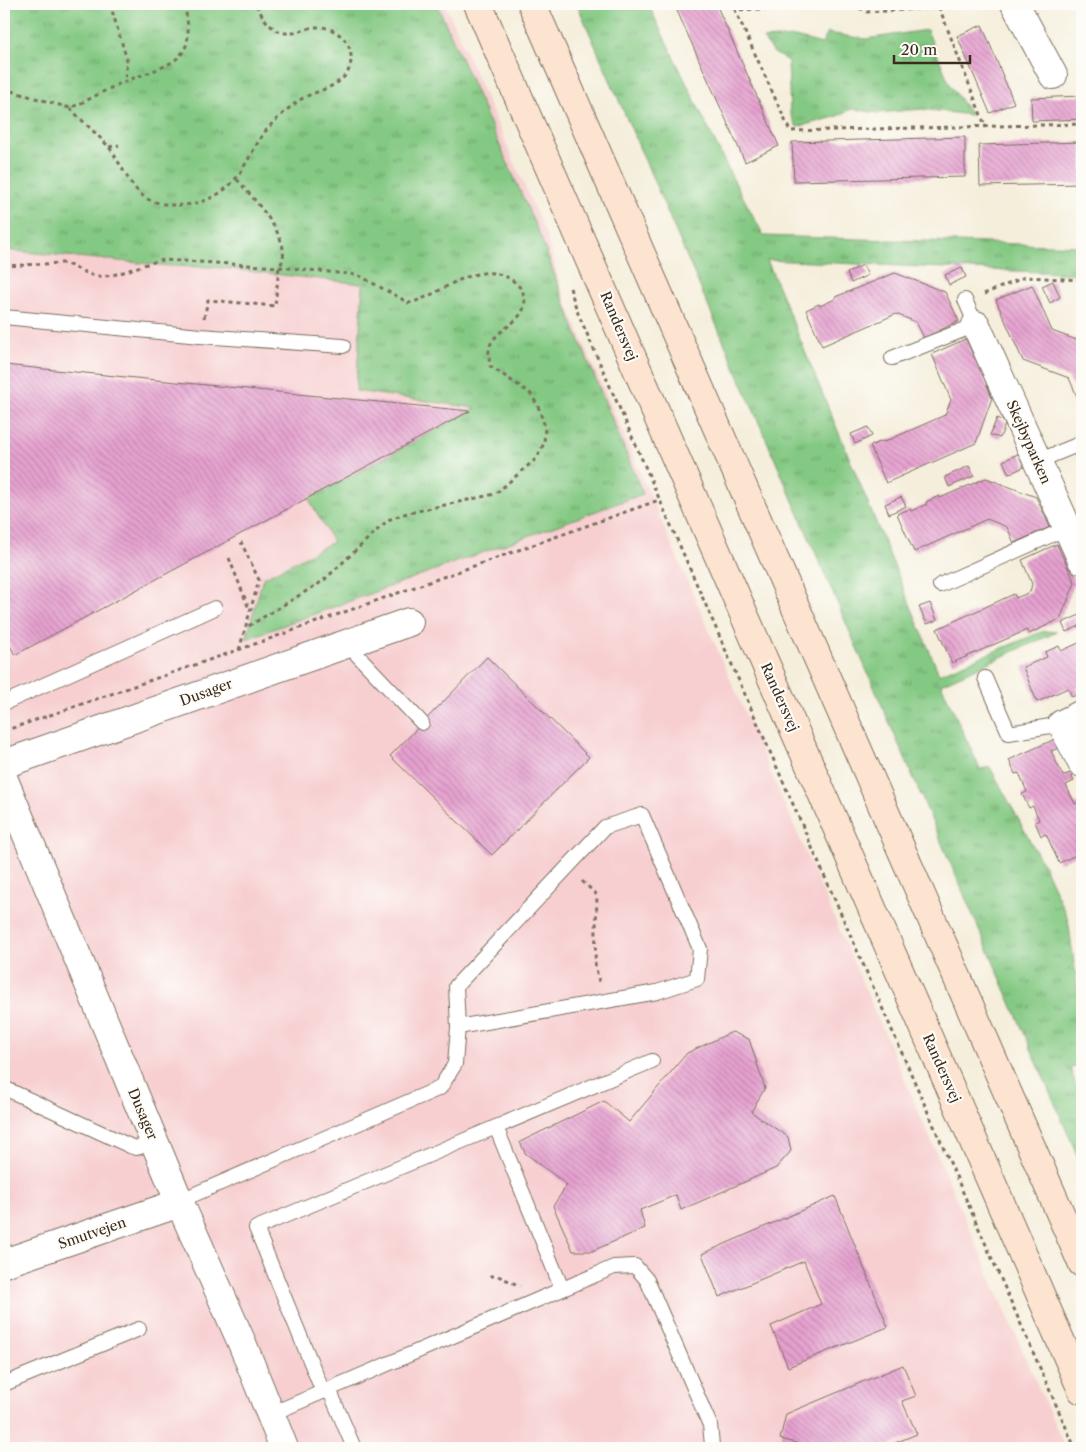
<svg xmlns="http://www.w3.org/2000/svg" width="1086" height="1452" viewBox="0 0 1086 1452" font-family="'Libre Caslon Text',serif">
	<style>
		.built { fill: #f7cfd1 }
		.grass { fill: url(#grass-tufts); stroke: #607a50 }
		.building { fill: url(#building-back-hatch) }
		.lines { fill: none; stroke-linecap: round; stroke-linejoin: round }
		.service-casing { stroke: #7c6f60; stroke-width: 16 }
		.minor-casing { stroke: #7c6f60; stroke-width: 30 }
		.secondary-casing { stroke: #7c6f60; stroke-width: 30 }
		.path { stroke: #7c6f60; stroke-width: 3; stroke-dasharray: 4 4; stroke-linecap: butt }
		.service { stroke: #fff; stroke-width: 14 }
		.minor { stroke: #fff; stroke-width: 28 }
		.secondary { stroke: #fde4d1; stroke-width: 28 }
		.labels { text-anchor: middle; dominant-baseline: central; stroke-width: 4.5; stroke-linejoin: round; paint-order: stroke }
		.street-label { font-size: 14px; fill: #3b2a1e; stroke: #fdfcf7 }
	</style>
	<defs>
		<pattern id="grass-tufts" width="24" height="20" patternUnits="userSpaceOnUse" patternTransform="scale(1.25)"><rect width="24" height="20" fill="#84c983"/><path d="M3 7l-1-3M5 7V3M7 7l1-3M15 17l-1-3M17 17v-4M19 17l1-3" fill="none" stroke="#6da36b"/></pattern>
		<pattern id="building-back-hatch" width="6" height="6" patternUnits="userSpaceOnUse" patternTransform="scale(1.25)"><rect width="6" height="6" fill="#e6a1d0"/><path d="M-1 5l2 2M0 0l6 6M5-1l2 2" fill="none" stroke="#bc83a8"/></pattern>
	</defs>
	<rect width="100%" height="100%" fill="#fdfcf7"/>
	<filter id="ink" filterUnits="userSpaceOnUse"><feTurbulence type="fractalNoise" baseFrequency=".02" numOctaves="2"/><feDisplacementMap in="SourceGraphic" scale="10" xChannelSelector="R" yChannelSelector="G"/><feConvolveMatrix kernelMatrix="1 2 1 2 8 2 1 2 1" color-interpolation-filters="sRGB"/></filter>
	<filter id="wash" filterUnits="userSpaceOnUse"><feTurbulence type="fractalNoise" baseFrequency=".0096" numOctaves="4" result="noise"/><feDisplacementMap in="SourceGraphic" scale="20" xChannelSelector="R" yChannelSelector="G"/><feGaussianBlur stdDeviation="1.12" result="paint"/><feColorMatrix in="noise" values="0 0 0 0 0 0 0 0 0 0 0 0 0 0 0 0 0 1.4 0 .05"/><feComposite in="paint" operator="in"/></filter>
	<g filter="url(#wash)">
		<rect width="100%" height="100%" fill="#f5eedb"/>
		<polygon class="built" points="4,4 445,4 546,235 563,295 1065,1448 4,1448"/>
		<g class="grass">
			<polygon points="4,4 437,4 541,238 572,322 643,494 246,639 263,578 333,542 309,499 476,408 356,391 363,284 212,267 171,266 4,250"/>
			<polygon points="577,4 648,4 731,175 764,236 1082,246 1082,274 767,260 939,674 1044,631 1057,632 941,684 980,769 990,767 1045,868 1068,919 1079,1000 1082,1007 1082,1063 1070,1068 1082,1103 1082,1166"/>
			<polygon points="927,30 950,85 971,115 922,109 878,113 852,109 835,117 797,127 790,113 788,61 774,53 763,39 795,37 822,44 828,33 866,39"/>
		</g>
		<g id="blocks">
			<g class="building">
				<polygon points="674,4 716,4 779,146 745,162"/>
				<polygon points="982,25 1014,103 990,113 957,36"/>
				<polygon points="1082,96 1082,119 1032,121 1031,98"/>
				<polygon points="965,137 965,177 794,181 792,142"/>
				<polygon points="1082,142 1082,184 980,186 979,145"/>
				<polygon points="863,265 868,275 851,283 847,273"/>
				<polygon points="962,268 966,277 949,285 945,275"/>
				<polygon points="895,273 945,292 959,321 924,338 916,322 896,314 822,346 806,310 819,304 820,306 835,299 835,297"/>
				<polygon points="1053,281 1060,297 1050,303 1042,286"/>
				<polygon points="1032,285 1052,331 1082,342 1082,408 1069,378 1023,361 996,300"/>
				<polygon points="966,339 974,357 976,356 992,398 976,443 886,483 870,446 882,441 884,442 945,415 951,400 932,354"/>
				<polygon points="4,365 470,411 15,655 4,634"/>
				<polygon points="997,418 1006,422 1000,438 990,435"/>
				<polygon points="868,427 872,436 855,444 851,434"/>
				<polygon points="1020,453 1026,466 1009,474 1003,461"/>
				<polygon points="969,466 974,476 949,487 945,477"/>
				<polygon points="986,478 1036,497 1050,527 1014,543 1007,527 987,519 914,552 897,514 910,509 911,511 927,504 926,502 939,496 940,498"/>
				<polygon points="901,497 906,506 889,514 885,504"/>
				<polygon points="1057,544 1075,583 1060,619 1029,634 1027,630 952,663 937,629 1014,594 1016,598 1030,592 1032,584 1022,560"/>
				<polygon points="930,603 937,620 927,624 919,607"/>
				<polygon points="1082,614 1082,625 1066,632 1062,623"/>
				<polygon points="1082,636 1082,685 1077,687 1080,693 1072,697 1068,688 1037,702 1023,667 1047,657 1045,652 1059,646 1061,651 1081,642 1079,637"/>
				<polygon points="487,657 589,757 492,855 390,756"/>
				<polygon points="1055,739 1059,748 1051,751 1063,776 1070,773 1074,781 1066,785 1075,804 1082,801 1082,811 1079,813 1082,821 1082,869 1076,855 1059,863 1046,834 1041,836 1035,822 1039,820 1033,806 1029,808 1022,794 1027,792 1019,773 1015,774 1009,760"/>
				<polygon points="732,1032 749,1039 765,1088 751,1112 788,1137 791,1151 776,1168 681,1210 676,1195 640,1210 645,1228 592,1251 573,1251 553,1206 567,1185 525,1153 520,1142 604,1101 629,1122 687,1053"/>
				<polygon points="835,1196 888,1327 788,1367 771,1326 821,1304 804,1261 719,1297 702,1254"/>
				<polygon points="903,1365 916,1396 902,1401 917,1434 885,1447 888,1448 799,1448 797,1443 780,1439 786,1414"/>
			</g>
		</g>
	</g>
	<g filter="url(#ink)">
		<use href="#blocks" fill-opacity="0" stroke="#7c6f60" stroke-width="1"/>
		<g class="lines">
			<g class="service-casing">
				<g id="service">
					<polyline points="4,317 200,336 343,346"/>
					<polyline points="892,358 976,325 965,300"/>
					<polyline points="1038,461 1082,443"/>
					<polyline points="940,585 1067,528"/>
					<polyline points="346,643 422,723"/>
					<polyline points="985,678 1009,733 1062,724"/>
					<polyline points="4,703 215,608"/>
					<polyline points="4,1088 130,1146 136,1148 155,1143"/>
					<polyline points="179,1201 440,1088 455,1064 458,1027 456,986 605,827 642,815 700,949 697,979 657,992 458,1027"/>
					<polyline points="562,1289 496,1127 652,1061"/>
					<polyline points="4,1384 139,1329"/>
					<polyline points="329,1389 354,1448"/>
					<polyline points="323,1392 256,1228 496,1127"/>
					<polyline points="271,1414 614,1267 635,1266 647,1280 710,1425 712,1445 710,1448"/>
				</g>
			</g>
			<g class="minor-casing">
				<g id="minor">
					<polyline points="1015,4 1053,75"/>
					<polyline points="976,325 1082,560"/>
					<polyline points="1082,714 1062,724 1082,763"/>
					<polyline points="4,764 409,622"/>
					<polyline points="4,780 179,1201 242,1343 284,1448"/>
					<polyline points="4,1263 165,1208 179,1201"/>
				</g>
			</g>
			<g class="secondary-casing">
				<g id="secondary">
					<polyline points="478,4 1082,1390"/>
					<polyline points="532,4 1082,1263"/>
				</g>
			</g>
			<g class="path">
				<polyline points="110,4 127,60 125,81"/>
				<polyline points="990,5 867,12 854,5 735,10 790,131 1082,124"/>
				<polyline points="939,7 986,128"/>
				<path d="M 4,89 L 70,108 C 90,100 109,87 129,80 C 175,62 198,61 184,4"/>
				<path d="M 70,108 C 82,121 96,133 108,146 C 120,160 131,194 152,201 C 182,211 217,203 237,177 C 251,158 259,134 278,118 C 286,111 295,102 305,97 C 324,88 353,84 351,55 C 349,38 333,26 316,27 C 308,27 299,33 291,33 C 273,35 262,17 256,4"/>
				<polyline points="109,147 119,145"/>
				<path d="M 4,266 L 62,263 C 74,265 85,275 98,276 C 118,278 143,262 165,260 L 279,267 L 358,275 L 409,303 C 435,297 456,276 483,273 C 504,270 532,287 523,310 C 517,323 501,329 493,340 C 487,348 489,357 490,366 L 530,393 L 538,406 L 545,427 L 544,443 L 537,458 L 495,494 L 404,514 L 388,520 L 323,581 L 247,627"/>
				<polyline points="570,288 577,311 1075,1448"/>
				<polyline points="984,294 1025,277 1082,280"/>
				<path d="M 204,318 L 208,300 L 275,306 L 279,267 C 298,243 251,197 236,178"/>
				<polyline points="229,558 250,611"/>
				<polyline points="239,650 259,580 241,542"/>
				<polyline points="4,731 238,650 659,500"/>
				<polyline points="582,881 597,895 595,964 599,982"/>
				<polyline points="490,1276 498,1276 520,1286"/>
			</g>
			<use href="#service" class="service"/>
			<use href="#minor" class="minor"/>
			<use href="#secondary" class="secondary"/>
		</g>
	</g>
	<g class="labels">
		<g class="street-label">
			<text transform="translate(619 326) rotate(67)">Randersvej</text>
			<text transform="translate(1029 442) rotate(66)">Skejbyparken</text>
			<text transform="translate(206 692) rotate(-20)">Dusager</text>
			<text transform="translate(780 697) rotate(66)">Randersvej</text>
			<text transform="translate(942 1068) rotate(66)">Randersvej</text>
			<text transform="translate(143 1114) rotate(67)">Dusager</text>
			<text transform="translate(92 1233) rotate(-19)">Smutvejen</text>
		</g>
	</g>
	<rect width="1086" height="1452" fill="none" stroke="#fdfcf7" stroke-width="20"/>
	<path d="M894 55v8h76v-8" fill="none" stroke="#3b2a1e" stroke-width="2.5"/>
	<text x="901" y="55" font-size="15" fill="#3b2a1e" stroke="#fdfcf7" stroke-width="4" paint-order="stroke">20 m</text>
</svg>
